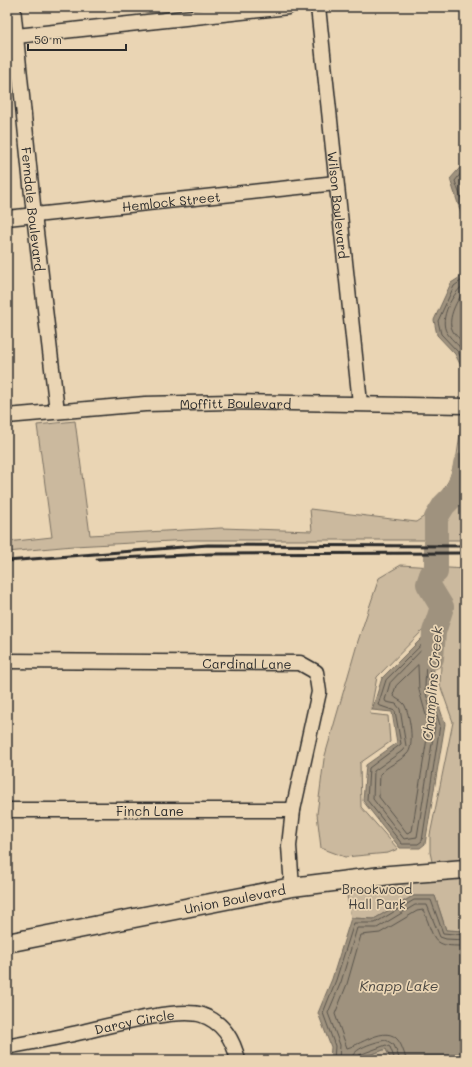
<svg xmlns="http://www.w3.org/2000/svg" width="472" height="1067" viewBox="0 0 472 1067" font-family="Mali,sans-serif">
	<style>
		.green { fill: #cbb99e; stroke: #7b7264 }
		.water { fill: #9f927e; stroke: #71695d }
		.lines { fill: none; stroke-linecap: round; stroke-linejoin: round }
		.shore { stroke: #59544c; stroke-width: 1 }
		.river { stroke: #9f927e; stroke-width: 24 }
		.minor-casing { stroke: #2b2b2b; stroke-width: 17 }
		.major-casing { stroke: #2b2b2b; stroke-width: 21 }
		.minor { stroke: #ead5b4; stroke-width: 14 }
		.major { stroke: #ead5b4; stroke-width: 18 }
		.rail { stroke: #2b2b2b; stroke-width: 3 }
		.labels { text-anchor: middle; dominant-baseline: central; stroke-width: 3.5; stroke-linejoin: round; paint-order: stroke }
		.street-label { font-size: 13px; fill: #2b2b2b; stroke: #ead5b4 }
		.park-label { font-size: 13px; fill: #43403c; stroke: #ead5b4 }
		.water-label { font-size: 14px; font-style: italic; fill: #484540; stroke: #ead5b4 }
	</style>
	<rect width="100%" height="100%" fill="#ead5b4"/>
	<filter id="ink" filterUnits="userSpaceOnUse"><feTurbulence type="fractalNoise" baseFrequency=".025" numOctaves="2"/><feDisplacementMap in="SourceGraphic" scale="8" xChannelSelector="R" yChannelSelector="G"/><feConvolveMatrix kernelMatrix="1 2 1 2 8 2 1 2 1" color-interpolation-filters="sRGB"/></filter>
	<g filter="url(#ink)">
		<g class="green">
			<polygon points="463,413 465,413 465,540 191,540 73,546 7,552 7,542 52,537 37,425 75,421 90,535 221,528 312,531 310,509 416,522 429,513 449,480 457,455"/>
			<polygon points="401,565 465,569 465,931 446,930 435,896 413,896 374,919 351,918 347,896 372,877 434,871 430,852 430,835 453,722 440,685 443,627 429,624 377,677 370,714 388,716 390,742 360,763 361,807 398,849 388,853 345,857 321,848 317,814 324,759 358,641 379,578"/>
			<polygon points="386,1049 391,1060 356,1060"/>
		</g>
		<g class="water">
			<polygon points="465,162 465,225 450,179"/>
			<polygon points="465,274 465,374 455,354 437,335 434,320 451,283"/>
			<polygon points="436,624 433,688 445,724 425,844 420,848 400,848 363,801 366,765 397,743 392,712 372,710 382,678"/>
			<polygon points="413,896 435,896 446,930 465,931 465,1060 391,1060 386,1049 356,1060 330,1060 331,1047 318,1013 332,979 351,918 374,919"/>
		</g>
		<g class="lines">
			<g class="shore">
				<polyline points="465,168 455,181 465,209"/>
				<polyline points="465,278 454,286 438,321 441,334 458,352 465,365"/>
				<path d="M 465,284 C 453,292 438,319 447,333 C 452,341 461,346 465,354"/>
				<path d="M 465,292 C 457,297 447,320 452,329 C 454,335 460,339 465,343"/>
				<polygon points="430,637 431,639 429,689 440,725 422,841 418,844 402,844 367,800 369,768 401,744 395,711 378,705 386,680"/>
				<polygon points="422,650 426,652 425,690 435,725 417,837 404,839 373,799 374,771 402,751 406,746 400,709 396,704 386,702 385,700 390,683"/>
				<path d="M 418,665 L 419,690 L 429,726 L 412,831 L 407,833 L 379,797 L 380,774 C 387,766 399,762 407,754 C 415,747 410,713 404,704 C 401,700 395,699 393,695 L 396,686 Z"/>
				<polyline points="334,1060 335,1046 323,1013 336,980 354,923 375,923 414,900 431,900 443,933 465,935"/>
				<polyline points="339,1060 340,1045 328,1013 341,982 357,928 377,928 415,905 427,905 440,937 446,939 465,940"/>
				<path d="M 351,1060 C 352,1048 375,1042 386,1040 L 394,1045 L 400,1060"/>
				<polyline points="356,1060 359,1055 386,1045 390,1047 395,1060"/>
				<path d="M 406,1060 C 405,1054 403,1050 401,1045 C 390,1021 363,1044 347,1048 L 335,1014 L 347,984 L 361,935 L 380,933 L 417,911 L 423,910 C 425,913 426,918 428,922 C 435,946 441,946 465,946"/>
			</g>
			<polyline class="river" points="432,658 434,632 442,607 428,584 431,575 436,572 436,518 444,505 457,492 464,472 465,464"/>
			<g class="minor-casing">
				<g id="minor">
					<path id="s1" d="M 13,7 L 34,215 L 57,411"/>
					<path id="s2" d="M 318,7 L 360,403"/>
					<polyline points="7,37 288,7"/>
					<path id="s3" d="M 7,218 L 336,183"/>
					<path id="s4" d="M 7,416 L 145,404 L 230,402 L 465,406"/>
					<path id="s5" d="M 7,661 L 300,663 L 316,672 L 319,692 L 293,810 L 289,846 L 292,887"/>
					<path id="s6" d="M 7,810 L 293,810"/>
					<path id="s7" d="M 7,1047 C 32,1042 57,1038 82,1032 C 108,1026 178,1007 202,1015 C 223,1022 233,1039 238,1060"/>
				</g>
			</g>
			<g class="major-casing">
				<g id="major">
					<path id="s8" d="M 7,943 L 292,887 L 390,875 L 465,869"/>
				</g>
			</g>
			<use href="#minor" class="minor"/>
			<use href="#major" class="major"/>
			<g class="rail">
				<polyline points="97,559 209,554 465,553"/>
				<polyline points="7,561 208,545 465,546"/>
			</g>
		</g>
	</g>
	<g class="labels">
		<g class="street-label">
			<text stroke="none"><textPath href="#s3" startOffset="165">Hemlock Street</textPath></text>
			<text stroke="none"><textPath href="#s2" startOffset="199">Wilson Boulevard</textPath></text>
			<text stroke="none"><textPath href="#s1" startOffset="203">Ferndale Boulevard</textPath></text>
			<text stroke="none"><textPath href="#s4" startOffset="229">Moffitt Boulevard</textPath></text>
			<text stroke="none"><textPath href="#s5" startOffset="240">Cardinal Lane</textPath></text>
			<text stroke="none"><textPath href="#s6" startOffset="143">Finch Lane</textPath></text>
			<text stroke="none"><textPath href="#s8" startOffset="232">Union Boulevard</textPath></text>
			<text stroke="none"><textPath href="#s7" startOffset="130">Darcy Circle</textPath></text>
		</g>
		<g class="park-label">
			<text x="377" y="888">Brookwood<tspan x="377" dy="15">Hall Park</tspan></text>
		</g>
		<g class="water-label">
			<text transform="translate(432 684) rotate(-85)">Champlins Creek</text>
			<text x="399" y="985">Knapp Lake</text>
		</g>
	</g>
	<rect width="472" height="1067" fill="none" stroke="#ead5b4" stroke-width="24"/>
	<rect x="12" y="12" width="448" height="1043" fill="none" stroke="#2b2b2b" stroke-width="1.5" filter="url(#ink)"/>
	<path d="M28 44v6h98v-6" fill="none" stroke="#2b2b2b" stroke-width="2"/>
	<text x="34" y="44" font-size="12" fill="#2b2b2b" stroke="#ead5b4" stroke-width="3" paint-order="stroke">50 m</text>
</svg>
